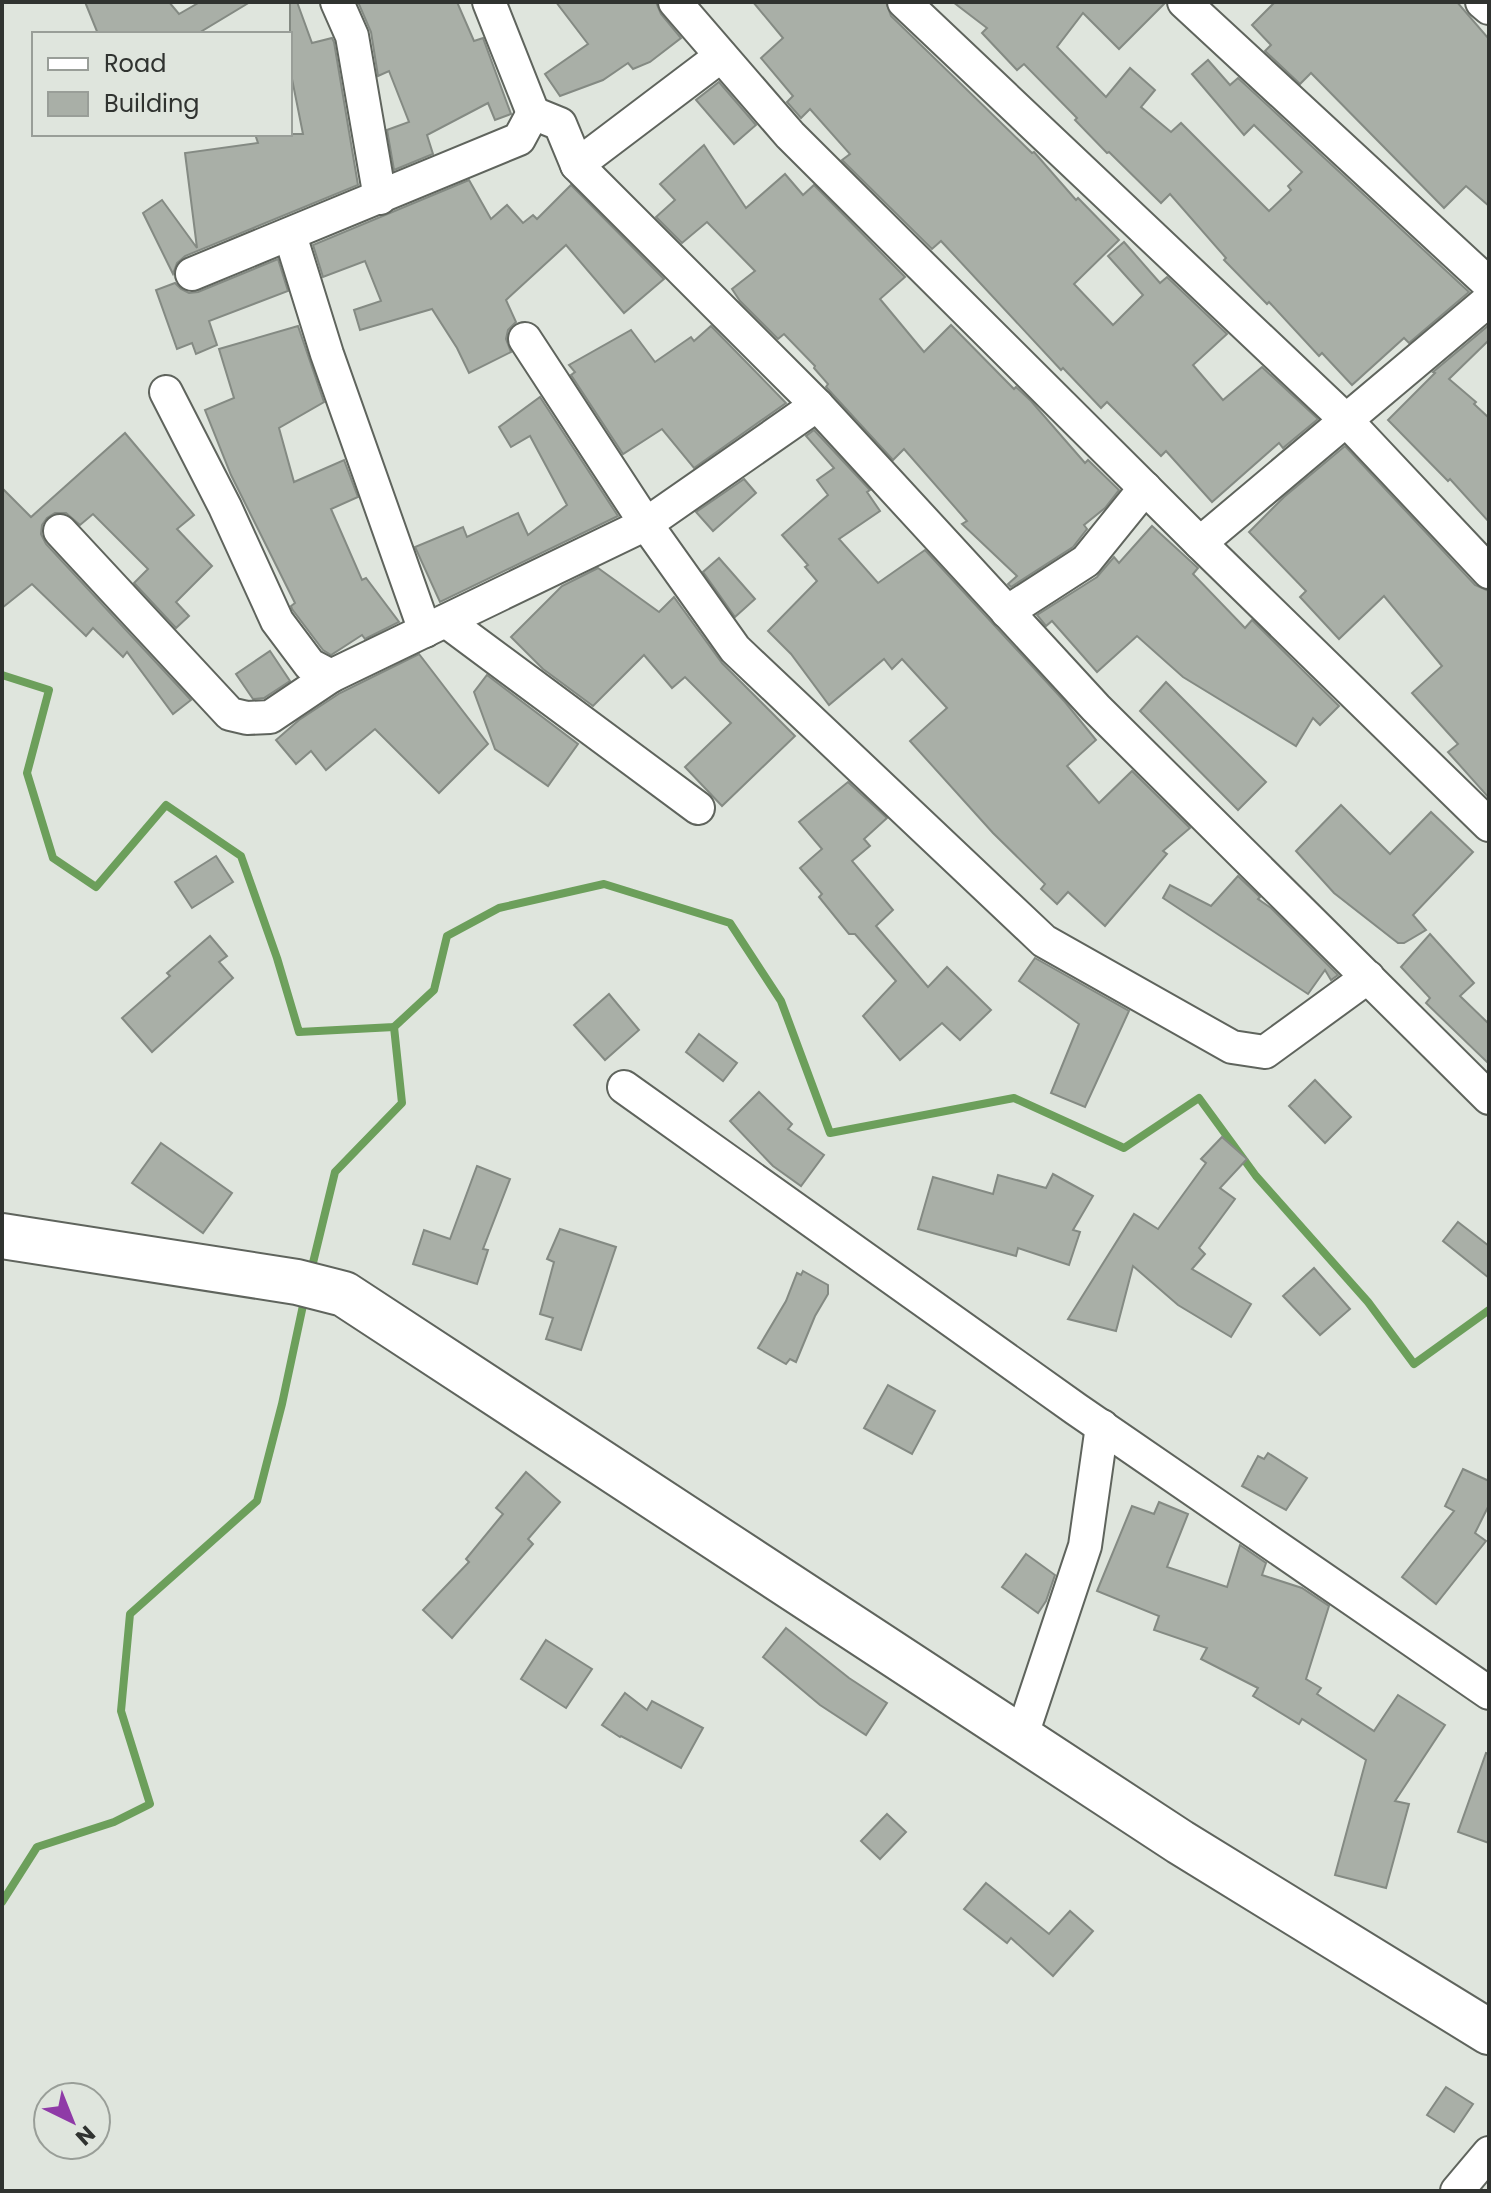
<svg xmlns="http://www.w3.org/2000/svg" width="1491" height="2193" viewBox="0 0 1491 2193" font-family="Poppins,sans-serif">
	<style>
		.lines { fill: none; stroke-linecap: round; stroke-linejoin: round }
		.stream { stroke: #6c9f5b; stroke-width: 8 }
		.building { fill: #a9afa7; stroke: #848a83; stroke-width: 2 }
		.street-casing { stroke: #5f645d; stroke-width: 36 }
		.secondary-casing { stroke: #5f645d; stroke-width: 48 }
		.street { stroke: #fff; stroke-width: 32 }
		.secondary { stroke: #fff; stroke-width: 44 }
	</style>
	<rect width="100%" height="100%" fill="#dfe5dd"/>
	<g class="lines">
		<g class="stream">
			<polyline points="2,675 49,690 27,773 53,858 96,887 166,805 241,856 277,958 299,1032 394,1027 434,990 447,936 499,908 604,884 730,923 781,1001 830,1133 1014,1098 1124,1148 1199,1098 1256,1176 1368,1302 1414,1364 1489,1310"/>
			<polyline points="311,1271 335,1172 402,1103 394,1027"/>
			<polyline points="2,1902 37,1847 114,1822 150,1804 121,1711 130,1614 257,1501 282,1404 305,1296"/>
		</g>
	</g>
	<g class="building">
		<polygon points="85,2 169,2 179,14 200,2 250,2 197,34 98,34"/>
		<polygon points="290,2 297,2 312,43 332,38 334,42 358,185 185,256 177,263 173,274 143,213 162,200 197,248 185,153 258,143 255,134 303,134 290,69"/>
		<polygon points="358,2 457,2 474,41 483,38 511,114 495,120 488,103 427,135 433,154 394,170 387,130 409,122 389,71 378,76 371,32"/>
		<polygon points="556,2 656,2 661,14 681,38 650,62 633,69 628,63 603,80 560,96 545,74 588,44"/>
		<polygon points="753,2 886,2 891,16 1032,153 1034,152 1076,200 1078,198 1119,240 1074,284 1113,325 1143,295 1108,256 1124,242 1160,283 1167,277 1227,334 1193,365 1223,400 1262,367 1318,419 1283,448 1279,443 1212,502 1166,451 1161,456 1107,402 1101,408 1063,368 1061,370 941,241 932,249 842,160 850,154 810,109 801,118 787,102 793,96 761,58 783,38"/>
		<polygon points="953,2 1166,2 1119,49 1083,13 1057,47 1106,97 1130,68 1155,90 1141,107 1171,132 1181,123 1269,211 1291,190 1288,186 1302,172 1254,125 1244,135 1192,74 1208,60 1230,85 1238,78 1469,292 1409,343 1404,338 1352,385 1322,353 1319,356 1269,302 1267,304 1224,260 1226,258 1170,194 1161,203 1109,152 1107,153 1075,120 1077,118 1024,64 1017,70 982,33 987,28"/>
		<polygon points="1275,2 1457,2 1489,39 1489,206 1466,186 1444,208 1311,73 1300,84 1265,51 1271,45 1252,25"/>
		<polygon points="719,82 756,125 734,144 696,100"/>
		<polygon points="704,145 746,208 785,174 803,195 814,185 905,277 880,299 924,352 951,325 1014,389 1016,387 1031,401 1085,463 1088,460 1119,490 1105,508 1084,525 1087,529 1073,547 1011,587 1008,584 1017,576 962,524 967,521 904,449 893,460 826,387 828,384 814,368 815,366 784,334 778,339 740,301 732,289 755,271 707,222 682,243 656,217 675,200 660,184"/>
		<polygon points="469,180 491,219 507,205 523,223 533,215 537,219 571,185 664,279 624,313 566,245 506,300 516,322 508,330 506,339 511,352 469,373 457,348 432,309 360,330 354,310 381,301 365,261 323,277 313,245"/>
		<polygon points="278,259 288,291 209,321 217,345 196,354 192,343 177,349 156,290 175,283 181,289 189,293 198,292"/>
		<polygon points="1489,325 1489,340 1449,379 1476,402 1474,404 1489,418 1489,522 1450,479 1448,481 1388,420 1435,373 1433,372"/>
		<polygon points="298,326 324,402 279,428 294,482 344,460 358,497 331,509 362,580 366,578 399,622 365,639 362,635 331,655 323,650 292,609 291,606 295,603 231,475 205,410 234,398 219,349"/>
		<polygon points="711,326 786,403 694,468 662,429 623,454 571,375 575,372 569,365 631,330 655,362 691,337 694,341"/>
		<polygon points="540,397 618,516 440,602 415,547 463,527 467,537 518,513 528,535 567,505 530,436 511,447 499,427"/>
		<polygon points="814,430 870,490 867,492 880,511 839,539 878,583 925,550 1065,702 1096,740 1067,766 1099,803 1132,771 1190,828 1163,851 1167,854 1105,926 1068,892 1057,904 1041,889 1045,884 993,833 910,741 947,708 902,659 892,669 884,659 829,705 791,654 768,631 817,581 805,567 808,565 782,535 828,495 817,480 834,468 806,436"/>
		<polygon points="125,433 194,515 177,529 212,566 176,602 189,616 176,628 134,583 148,569 93,514 80,525 66,513 55,513 47,518 42,525 41,534 46,544 191,700 173,714 127,652 123,657 93,628 86,636 32,584 2,608 2,488 31,517"/>
		<polygon points="1345,446 1475,585 1489,591 1489,798 1448,752 1458,744 1412,693 1442,666 1384,596 1339,639 1300,597 1306,591 1249,532 1284,497"/>
		<polygon points="744,479 756,493 713,531 696,512"/>
		<polygon points="1152,526 1198,568 1193,574 1245,628 1252,620 1339,706 1320,725 1313,718 1296,746 1183,677 1137,636 1097,672 1052,621 1046,626 1037,615 1097,577 1114,557 1119,563"/>
		<polygon points="719,558 755,599 735,617 703,572"/>
		<polygon points="598,568 659,612 674,597 722,663 795,736 722,806 685,767 731,723 685,677 672,688 644,655 593,706 543,669 511,637 562,586"/>
		<polygon points="270,651 290,681 264,698 253,699 236,674"/>
		<polygon points="419,654 488,744 439,793 375,729 326,770 311,751 296,764 276,740 299,720 340,693"/>
		<polygon points="487,675 578,744 548,786 495,749 474,692"/>
		<polygon points="1166,682 1266,782 1238,810 1140,711"/>
		<polygon points="848,782 887,818 864,839 870,846 852,861 893,910 876,926 928,987 947,967 991,1010 960,1040 942,1023 900,1060 863,1016 896,981 855,934 849,934 819,897 822,894 800,868 822,849 799,822"/>
		<polygon points="1341,805 1390,854 1431,812 1473,852 1413,915 1426,930 1404,943 1398,943 1334,893 1296,851"/>
		<polygon points="216,856 233,882 192,908 175,882"/>
		<polygon points="1238,876 1260,897 1258,899 1271,908 1338,975 1331,980 1325,970 1308,994 1163,898 1170,885 1211,906"/>
		<polygon points="1430,934 1474,983 1460,996 1489,1024 1489,1064 1426,1003 1430,998 1401,967"/>
		<polygon points="210,936 227,956 219,962 233,978 152,1052 122,1018 170,976 167,973"/>
		<polygon points="1035,958 1129,1011 1085,1107 1051,1093 1079,1024 1019,981"/>
		<polygon points="609,994 639,1030 605,1060 574,1025"/>
		<polygon points="699,1034 737,1063 723,1081 686,1052"/>
		<polygon points="1315,1080 1351,1117 1325,1143 1289,1106"/>
		<polygon points="759,1092 792,1124 788,1129 824,1155 801,1186 773,1166 730,1121"/>
		<polygon points="1222,1137 1247,1159 1220,1188 1235,1199 1199,1248 1205,1254 1192,1269 1251,1304 1231,1337 1178,1305 1133,1266 1116,1331 1068,1319 1134,1214 1158,1229 1206,1163 1201,1159"/>
		<polygon points="161,1143 232,1193 203,1233 132,1183"/>
		<polygon points="477,1166 510,1179 483,1249 488,1250 477,1284 413,1264 424,1230 450,1239"/>
		<polygon points="1053,1174 1093,1196 1073,1230 1080,1232 1069,1265 1018,1248 1016,1256 918,1229 933,1177 993,1194 998,1175 1046,1188"/>
		<polygon points="1458,1222 1489,1246 1489,1278 1443,1241"/>
		<polygon points="560,1229 616,1247 581,1350 546,1339 553,1318 540,1314 554,1262 547,1259"/>
		<polygon points="1314,1268 1350,1309 1320,1335 1283,1296"/>
		<polygon points="803,1271 828,1285 828,1294 815,1316 796,1362 790,1359 786,1364 758,1348 786,1301 797,1273 801,1275"/>
		<polygon points="888,1385 935,1411 912,1454 864,1428"/>
		<polygon points="1268,1453 1307,1478 1286,1510 1242,1486 1258,1456 1264,1459"/>
		<polygon points="1463,1469 1489,1481 1489,1505 1475,1533 1486,1541 1436,1604 1402,1577 1454,1511 1445,1506"/>
		<polygon points="526,1472 560,1502 528,1539 533,1544 452,1638 423,1610 469,1562 466,1559 503,1514 496,1508"/>
		<polygon points="1159,1502 1188,1514 1167,1567 1227,1587 1240,1545 1266,1563 1262,1575 1302,1588 1329,1606 1306,1679 1321,1688 1317,1694 1374,1731 1398,1695 1445,1725 1395,1801 1409,1804 1386,1888 1335,1875 1366,1760 1302,1719 1299,1724 1253,1696 1258,1688 1201,1659 1207,1648 1154,1630 1159,1616 1097,1591 1132,1506 1154,1514"/>
		<polygon points="1026,1554 1055,1575 1046,1601 1038,1613 1002,1587"/>
		<polygon points="786,1628 849,1678 887,1703 866,1735 820,1705 763,1657"/>
		<polygon points="546,1640 592,1669 566,1708 521,1679"/>
		<polygon points="625,1693 647,1710 652,1701 703,1728 681,1768 621,1736 620,1737 602,1725"/>
		<polygon points="1486,1753 1489,1754 1489,1843 1458,1832"/>
		<polygon points="887,1814 906,1832 880,1859 861,1841"/>
		<polygon points="986,1883 1049,1934 1070,1911 1093,1931 1053,1976 1011,1938 1007,1943 964,1909"/>
		<polygon points="1446,2087 1473,2104 1454,2132 1427,2115"/>
	</g>
	<g class="lines">
		<g class="street-casing">
			<g id="street">
				<polyline points="337,2 352,36 380,198"/>
				<polyline points="489,2 533,113"/>
				<polyline points="675,2 790,135 1200,543 1489,825"/>
				<polyline points="904,2 1346,420 1489,572"/>
				<polyline points="1184,2 1489,284"/>
				<polyline points="1482,2 1489,8"/>
				<polyline points="577,165 721,56"/>
				<polyline points="290,235 327,354 425,631"/>
				<polyline points="192,274 519,139 533,113 560,124 577,165 817,405 1096,708 1489,1098"/>
				<polyline points="525,339 646,524 735,649 1044,941 1232,1047 1265,1052 1368,977"/>
				<polyline points="166,392 225,507 277,621 310,665 331,676 646,524 817,405"/>
				<polyline points="60,531 230,714 247,718 270,717 331,676"/>
				<polyline points="1200,543 1489,300"/>
				<polyline points="1007,612 1086,561 1145,488"/>
				<polyline points="446,621 698,808"/>
				<polyline points="624,1087 1076,1409 1489,1693"/>
				<polyline points="1021,1738 1085,1546 1102,1426"/>
				<polyline points="1457,2191 1489,2153"/>
			</g>
		</g>
		<g class="secondary-casing">
			<polyline id="secondary" points="2,1236 297,1282 344,1294 1180,1842 1489,2032"/>
		</g>
		<use href="#street" class="street"/>
		<use href="#secondary" class="secondary"/>
	</g>
	<rect width="1491" height="2193" fill="none" stroke="#303330" stroke-width="8"/>
	<rect x="32" y="32" width="260" height="104" fill="#dfe5dd" stroke="#999e98" stroke-width="2"/>
	<rect x="48" y="58" width="40" height="12" fill="#ffffff" stroke="#999e98" stroke-width="2"/>
	<text x="104" y="72" font-size="24" fill="#303330">Road</text>
	<rect x="48" y="92" width="40" height="24" fill="#a9afa7" stroke="#999e98" stroke-width="2"/>
	<text x="104" y="112" font-size="24" fill="#303330">Building</text>
	<g transform="translate(72 2121) rotate(137)"><circle r="38" fill="#dfe5dd" stroke="#999e98" stroke-width="2"/>
	<path d="M0-6L14 30L0 20L-14 30Z" fill="#8f3aa7"/>
	<text y="-12" font-size="22" font-weight="bold" text-anchor="middle" fill="#303330">N</text>
	</g>
</svg>
